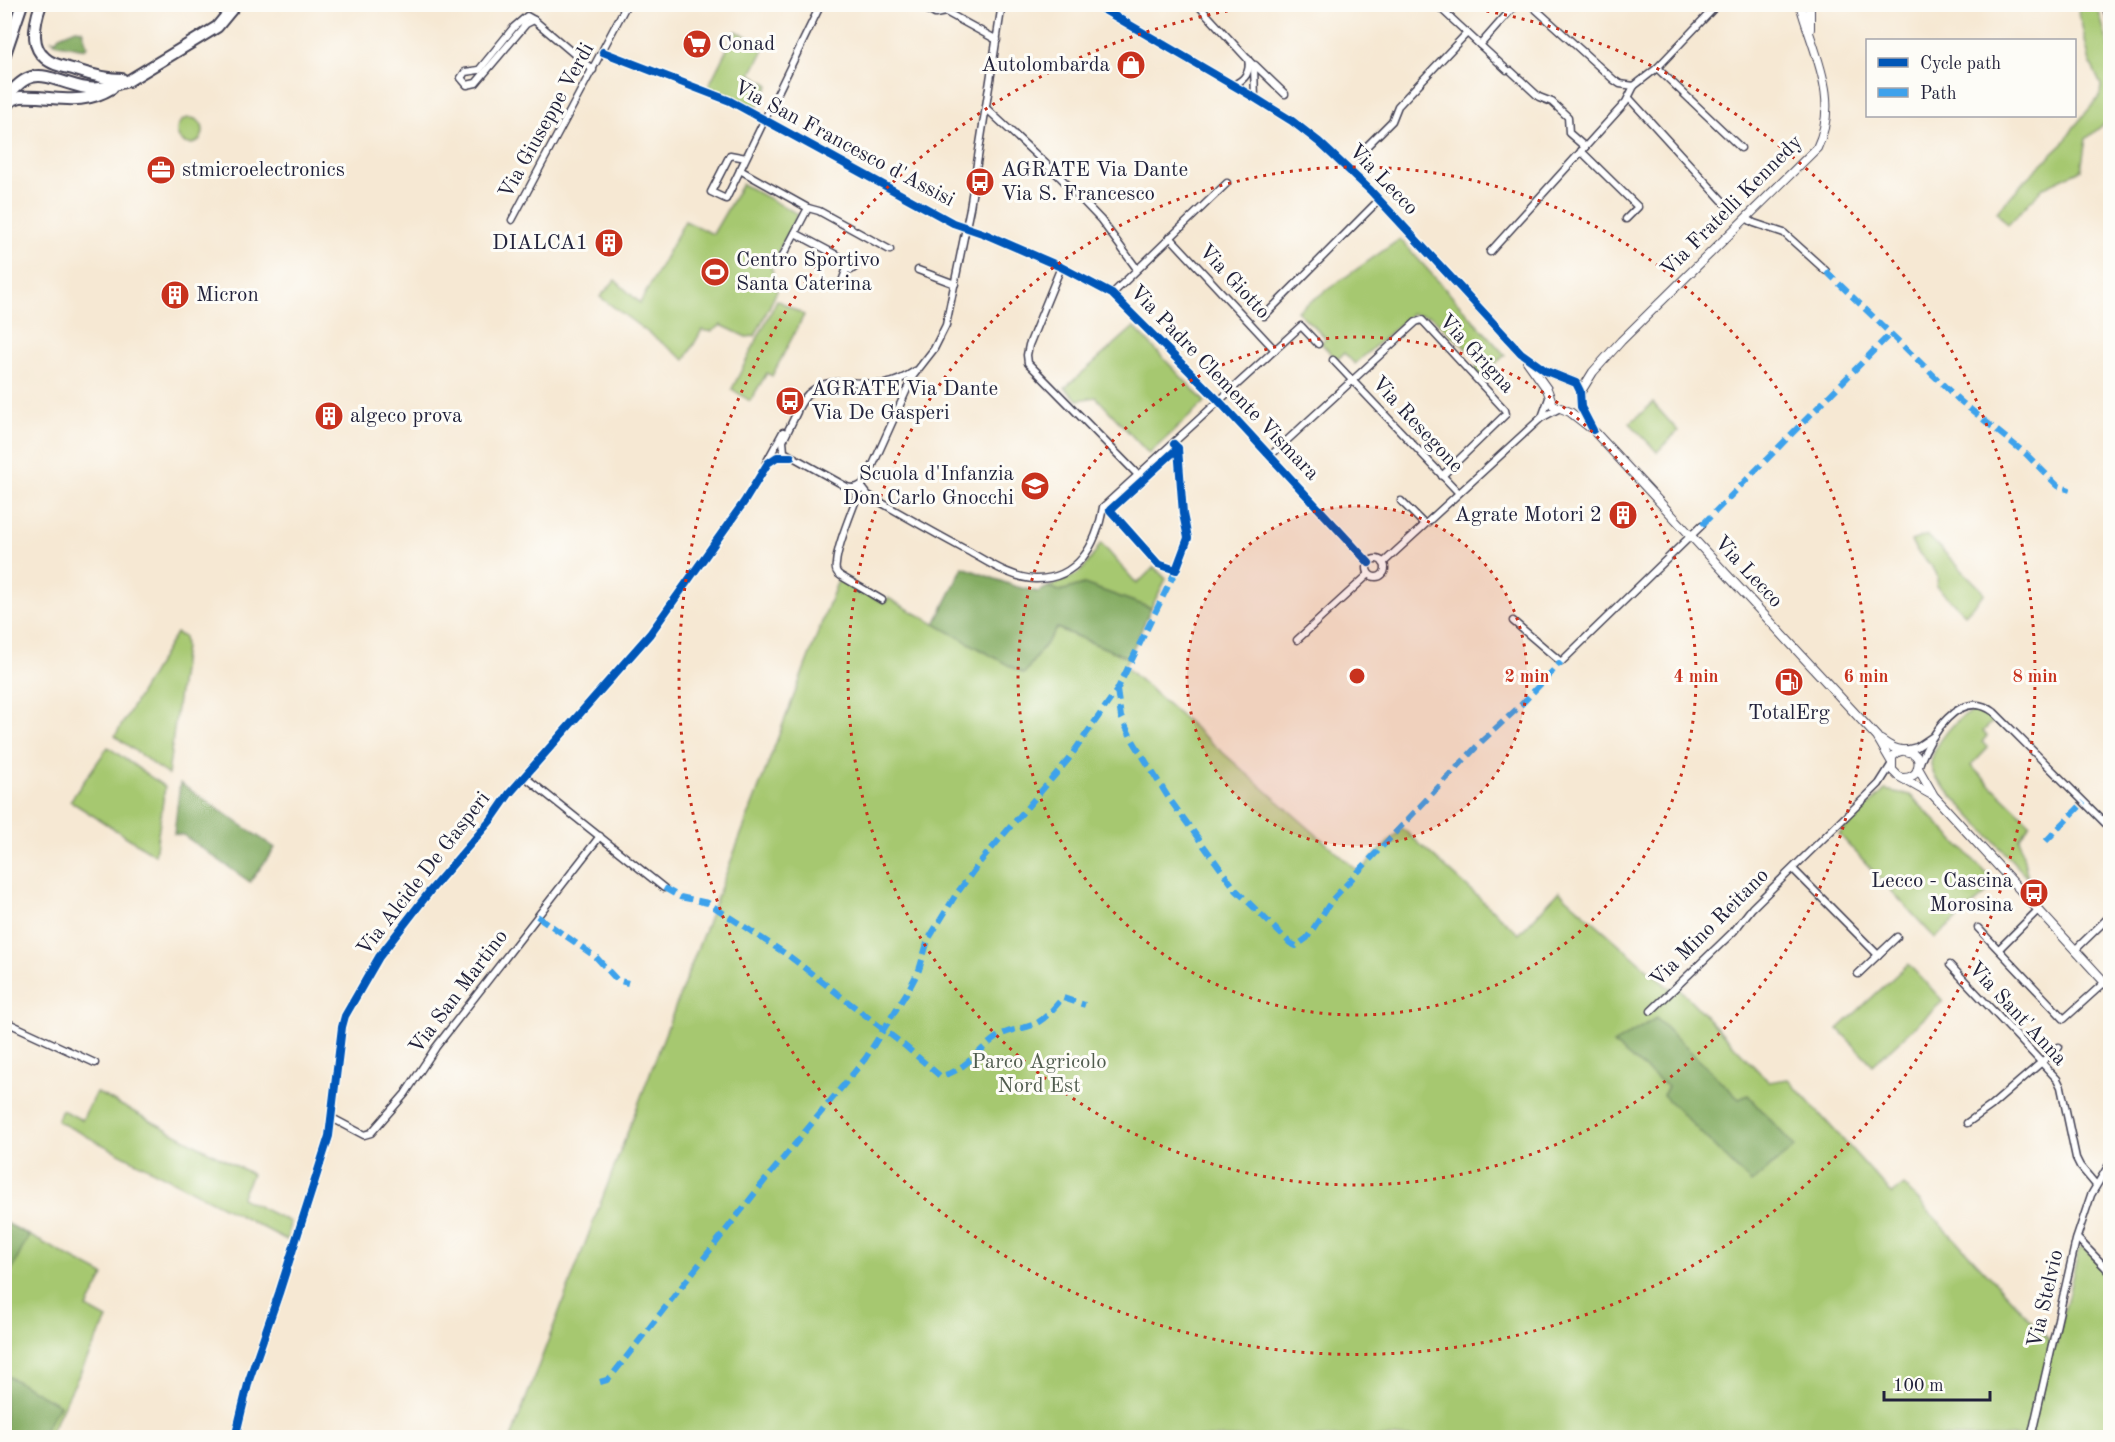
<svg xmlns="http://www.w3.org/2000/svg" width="2115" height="1442" viewBox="0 0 2115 1442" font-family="'Old Standard TT',serif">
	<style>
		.green { fill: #a6c870; stroke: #647556; stroke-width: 1.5 }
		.forest { fill: #84ac62; stroke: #53674e; stroke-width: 1.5 }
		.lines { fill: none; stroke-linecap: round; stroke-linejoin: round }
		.minor-casing { stroke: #424052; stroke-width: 9 }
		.tertiary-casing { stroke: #424052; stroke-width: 10 }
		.motorway-casing { stroke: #424052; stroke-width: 14 }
		.minor { stroke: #fff; stroke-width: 6 }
		.tertiary { stroke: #fff; stroke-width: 8 }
		.motorway { stroke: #fff; stroke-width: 10 }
		.quiet { stroke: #3ea2ec; stroke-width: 6; stroke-dasharray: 12 6; stroke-linecap: butt }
		.cycleway-casing { stroke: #fdfcf7; stroke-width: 11 }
		.cycleway { stroke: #0057b8; stroke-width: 8 }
		.ring { fill: none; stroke: #c8321e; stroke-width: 3; stroke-dasharray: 3 6 }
		.labels { text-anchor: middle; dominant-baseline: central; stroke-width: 6; stroke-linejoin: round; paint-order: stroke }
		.poi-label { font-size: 21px; fill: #22223b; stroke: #fdfcf7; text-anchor: start }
		.street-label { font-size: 21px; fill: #22223b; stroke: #fdfcf7 }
		.park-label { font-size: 21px; fill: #505c4e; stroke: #fdfcf7 }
		.centre { fill: #c8321e; stroke: #fdfcf7; stroke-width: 3 }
		.ring-label { font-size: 18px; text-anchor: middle; font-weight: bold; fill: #c8321e; stroke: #fdfcf7; stroke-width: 6; stroke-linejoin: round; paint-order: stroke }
	</style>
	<rect width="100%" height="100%" fill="#fdfcf7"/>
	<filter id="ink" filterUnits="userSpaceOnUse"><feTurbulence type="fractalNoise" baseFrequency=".0167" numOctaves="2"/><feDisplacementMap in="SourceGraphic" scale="12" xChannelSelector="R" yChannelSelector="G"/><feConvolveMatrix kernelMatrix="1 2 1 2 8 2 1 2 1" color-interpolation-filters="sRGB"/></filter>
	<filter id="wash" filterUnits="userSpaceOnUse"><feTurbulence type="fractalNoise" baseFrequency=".008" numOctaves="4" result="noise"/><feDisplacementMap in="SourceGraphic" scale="24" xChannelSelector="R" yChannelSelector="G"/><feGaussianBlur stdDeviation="1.35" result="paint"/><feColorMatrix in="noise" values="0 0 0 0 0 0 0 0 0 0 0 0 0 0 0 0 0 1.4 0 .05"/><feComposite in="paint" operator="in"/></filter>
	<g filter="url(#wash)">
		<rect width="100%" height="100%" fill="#f6e8d3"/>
		<g class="green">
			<polygon points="2077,5 2097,5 2110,51 2110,119 2086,139 2081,170 2044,187 2008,225 1997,212 2026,179 2063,144 2074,127 2100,96 2101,85 2090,62"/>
			<polygon points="736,31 766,46 751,74 769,85 757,107 708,87"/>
			<circle cx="190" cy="131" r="13"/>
			<path d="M 742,184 L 798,214 L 771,265 L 777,291 L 755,336 L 746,337 L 721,325 C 714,331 711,333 702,330 L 685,360 L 600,297 L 615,280 L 640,303 L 685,221 L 713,234 Z"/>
			<polygon points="1400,239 1505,355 1481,377 1474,369 1481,362 1431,316 1411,314 1355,364 1344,353 1337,360 1321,343 1326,338 1297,311"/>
			<polygon points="777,300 804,315 772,376 767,373 750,401 732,389"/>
			<polygon points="1134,327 1205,402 1149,454 1096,397 1078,400 1065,388"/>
			<polygon points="1653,403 1678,431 1657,452 1630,423"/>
			<path d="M 1927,535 L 1985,593 L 1965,614 L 1936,586 C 1944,567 1916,558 1911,541 Z"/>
			<path d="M 1101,543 L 1137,584 L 1154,567 L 1166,579 L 1151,608 L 1084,584 L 1060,591 L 1048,587 C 1080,575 1083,573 1101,543 Z"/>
			<polygon points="838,580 885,603 888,598 1024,673 1056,628 1129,658 1124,666 1359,872 1402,828 1519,934 1559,891 1671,990 1677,986 1769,1082 1788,1079 1892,1194 1904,1185 2056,1347 2079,1248 2085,1247 2110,1274 2110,1437 511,1438"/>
			<polygon points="176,633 184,637 185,647 168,775 115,736"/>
			<path d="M 1974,711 L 1987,714 L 1994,721 L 1983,731 L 1987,736 L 1982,742 L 1988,748 L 1971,766 L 2031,824 L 2019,838 L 2028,878 L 1935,777 C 1933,772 1931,768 1931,763 C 1933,746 1957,715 1974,711 Z"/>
			<polygon points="108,747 165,787 155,855 70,801"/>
			<polygon points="1885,790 1910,795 1997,884 1935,938 1839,834"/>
			<polygon points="1908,964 1943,1001 1873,1065 1838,1029"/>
			<polygon points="96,1092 252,1174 241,1198 290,1222 287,1240 57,1121 62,1110 82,1120"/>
			<polygon points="6,1223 104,1275 87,1308 107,1319 48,1437 5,1438"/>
		</g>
		<g class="forest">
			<polygon points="76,29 82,30 87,46 85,49 58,44 52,40 56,40 59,36"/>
			<polygon points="963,567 1014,586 1038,592 1048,587 1060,591 1084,584 1151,608 1129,658 1057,628 1024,674 935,624"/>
			<polygon points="180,783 275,848 250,882 183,835 174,834"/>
			<polygon points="1656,1018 1739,1099 1748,1095 1795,1147 1751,1183 1663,1095 1668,1087 1613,1044"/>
			<polygon points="6,1223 29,1235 5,1284 4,1226"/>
			<polygon points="4,1374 60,1405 40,1437 5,1437"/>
		</g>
	</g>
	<g filter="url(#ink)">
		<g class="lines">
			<g class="minor-casing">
				<g id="minor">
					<polyline points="917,4 935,14 946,12 997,40"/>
					<polyline points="1197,4 1254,66 1255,98"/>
					<polyline points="1436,4 1507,70"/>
					<polyline points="1530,4 1614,80 1620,84 1634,86"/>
					<polygon points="527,16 534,20 526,24 476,83 467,85 461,78 465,72 479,70 514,27"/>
					<polyline points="534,20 593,70"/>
					<polyline points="1480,45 1516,4"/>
					<polyline points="603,52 730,101 953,223 985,234 1061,267 1112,294 1219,401 1369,563"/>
					<polyline points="1255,65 1285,94"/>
					<polyline points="1657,68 1741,148"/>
					<polyline points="1511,71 1539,97 1552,102 1568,117 1569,133 1585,147"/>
					<path d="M 1233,85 C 1245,80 1251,72 1248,59"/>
					<polyline points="1634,86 1657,68 1718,4"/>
					<polyline points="1629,98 1731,210"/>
					<polyline points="987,109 1060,177 1101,220 1137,269"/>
					<polyline points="1581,151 1638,207 1626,219"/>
					<polyline points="1357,156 1392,121 1398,106 1467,33"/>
					<polyline points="746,158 730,155 711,192 726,199 821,4"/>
					<polyline points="740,170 808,208 778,265"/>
					<polyline points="808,208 819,211 890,250"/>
					<polyline points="1746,218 1754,223 1784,233 1826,271"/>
					<polyline points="512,220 627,4"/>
					<polyline points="795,233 844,259 853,257 858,265 851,270 844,265 844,259"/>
					<polyline points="1170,237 1275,350"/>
					<polyline points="1490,252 1626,102 1634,86"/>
					<polyline points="1061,267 1029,345 1027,355 1028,363 1139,476"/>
					<polyline points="918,270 955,284"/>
					<polyline points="841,284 847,268"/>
					<polyline points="1112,294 1227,183"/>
					<polyline points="1264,316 1379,200"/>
					<polyline points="1333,360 1458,492"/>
					<path d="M 797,412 L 783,441 L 784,452 L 847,487 C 857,490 864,485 868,476 L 913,376 L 934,349 L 946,325 L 970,208 L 1002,4"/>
					<path d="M 795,414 C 799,407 803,399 808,394 C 830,373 859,386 885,384 C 896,382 906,377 915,371"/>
					<polyline points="1542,417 1549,398"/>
					<polyline points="1270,456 1416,322 1422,320 1505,410 1506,414 1442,476"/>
					<polyline points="766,463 783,432"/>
					<path d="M 861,486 L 868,495 C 901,514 934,533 968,551 C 988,562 1011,578 1035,579 C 1078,580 1097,544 1103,507 L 1301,326 L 1318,344"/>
					<path d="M 861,486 C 854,507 837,544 836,564 C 835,570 836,573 841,576 L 882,600"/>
					<polyline points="1401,501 1424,524"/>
					<circle cx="1376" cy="568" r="9"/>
					<polyline points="1383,563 1541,418 1558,409"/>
					<polyline points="1513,621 1561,662 1702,525"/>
					<polyline points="1297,640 1369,574"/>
					<polyline points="1905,750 1917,747 1932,737"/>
					<path d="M 1919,765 C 1930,737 1959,686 1994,712 L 2110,828"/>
					<polyline points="525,777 664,888"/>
					<polyline points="1793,869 1878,955"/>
					<polyline points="1978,928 2064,1019 2105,982"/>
					<polyline points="1999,949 2038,910"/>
					<polyline points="2075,950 2110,916"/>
					<polyline points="1950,965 2057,1079 2061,1087 2076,1158 2080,1166 2096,1185"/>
					<polyline points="1858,974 1897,937"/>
					<polyline points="1651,1011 1734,931 1752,908 1879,784 1891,765"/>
					<polyline points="4,1021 95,1063"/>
					<polyline points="332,1118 364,1135 371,1133 405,1094 436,1047 600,836"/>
					<polyline points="1967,1123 1991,1106 2059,1047"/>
					<polyline points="2077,1238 2110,1272"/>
					<polyline points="235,1438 249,1380 279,1293 329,1136 342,1027 345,1016 379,957 430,891 491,820 509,794 650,634 744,502 768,463 777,457 791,457"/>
					<polyline points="2031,1438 2076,1240 2091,1195 2110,1163"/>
				</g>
			</g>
			<g class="tertiary-casing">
				<g id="tertiary">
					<polyline points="1094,4 1255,98 1292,121 1319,142 1370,190 1521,353 1546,371 1576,383 1580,391 1581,407 1593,430"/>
					<polyline points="1810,29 1810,4"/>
					<polyline points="1527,361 1547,389 1553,405 1570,412 1593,430 1877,737 1891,761"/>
					<path d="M 1580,393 L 1593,372 L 1621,341 L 1817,148 C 1841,98 1813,53 1800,4"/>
					<path d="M 1881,740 C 1885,743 1890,746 1894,748 C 1904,752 1922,750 1918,767 C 1917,775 1910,778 1903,778"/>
					<polyline points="1905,750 1898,752 1892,757 1892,770 1898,776 1930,794"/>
					<polyline points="1918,768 1934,796 2110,988"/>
				</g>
			</g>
			<g class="motorway-casing">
				<g id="motorway">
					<path d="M 41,4 C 35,21 29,45 45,58 C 52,65 66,67 76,70 C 91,75 106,79 122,79"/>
					<polyline points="2108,4 2110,13"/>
					<polyline points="4,57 22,4"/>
					<path d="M 4,101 C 34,59 48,81 87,88 C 100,90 115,85 128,81 L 217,27 L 236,4"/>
					<path d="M 5,107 L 12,100 L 20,97 C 55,95 79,108 112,88"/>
				</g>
			</g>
			<use href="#minor" class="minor"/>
			<use href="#tertiary" class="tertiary"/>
			<use href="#motorway" class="motorway"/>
			<g class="quiet">
				<polyline points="1826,271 1959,400 2026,454 2058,486 2070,490"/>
				<polyline points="1702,525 1891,333"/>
				<polyline points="1117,690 1121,717 1132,739 1168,797 1236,890 1290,943 1296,946 1307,938 1332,900 1357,873 1482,741 1519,707 1561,662"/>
				<polyline points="2046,841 2084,802"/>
				<path d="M 664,888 L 680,897 L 708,903 L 789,956 L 905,1046 L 940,1076 C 963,1073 979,1049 997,1037 C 1010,1028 1027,1030 1040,1021 C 1049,1015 1056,1005 1063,998 L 1085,1005"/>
				<polyline points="537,916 596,957 617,980 628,983"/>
				<polyline points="600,1382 607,1380 613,1374 766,1179 865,1059 909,989 919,970 928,940 955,896 980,862 1068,760 1117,690 1176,570"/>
			</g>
			<g class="cycleway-casing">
				<g id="cycleway">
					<polyline points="1094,4 1255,98 1292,121 1319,142 1370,190 1521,353 1546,371 1576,383 1580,391 1581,407 1593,430"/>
					<polyline points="603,52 730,101 953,223 985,234 1061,267 1112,294 1219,401 1369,563"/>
					<polyline points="1174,444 1178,448 1110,510 1158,564 1176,570 1188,538 1183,514 1178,448"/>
					<polyline points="235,1438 249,1380 279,1293 329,1136 342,1027 345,1016 379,957 430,891 491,820 509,794 650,634 744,502 768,463 777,457 791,457"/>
				</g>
			</g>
			<use href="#cycleway" class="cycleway"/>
		</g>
	</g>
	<circle cx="1357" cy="676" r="170" fill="#c8321e" fill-opacity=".12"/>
	<g class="ring">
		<circle cx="1357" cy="676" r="170"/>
		<circle cx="1357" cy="676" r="339"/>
		<circle cx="1357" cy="676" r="509"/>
		<path d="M1451 5A678 678 0 1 1 1263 5"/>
	</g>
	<defs>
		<g id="supermarket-disc" transform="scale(1.5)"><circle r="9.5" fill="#c8321e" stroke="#fdfcf7"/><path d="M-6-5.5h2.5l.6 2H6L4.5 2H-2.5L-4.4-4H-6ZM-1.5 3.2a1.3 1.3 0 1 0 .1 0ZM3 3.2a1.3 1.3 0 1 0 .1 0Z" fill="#fff"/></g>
		<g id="shop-disc" transform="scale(1.5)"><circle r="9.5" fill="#c8321e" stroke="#fdfcf7"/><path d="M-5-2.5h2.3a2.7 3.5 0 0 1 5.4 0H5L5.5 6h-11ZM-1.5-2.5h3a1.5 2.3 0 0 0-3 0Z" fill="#fff"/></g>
		<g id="office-disc" transform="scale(1.5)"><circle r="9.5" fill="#c8321e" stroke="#fdfcf7"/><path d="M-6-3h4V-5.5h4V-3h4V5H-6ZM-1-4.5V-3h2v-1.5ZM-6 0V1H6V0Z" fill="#fff"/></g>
		<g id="bus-disc" transform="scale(1.5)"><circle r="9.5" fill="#c8321e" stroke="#fdfcf7"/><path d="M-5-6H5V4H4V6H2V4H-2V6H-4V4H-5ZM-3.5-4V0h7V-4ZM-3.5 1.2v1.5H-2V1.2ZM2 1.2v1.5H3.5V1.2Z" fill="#fff"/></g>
		<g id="building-disc" transform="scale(1.5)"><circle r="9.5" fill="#c8321e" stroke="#fdfcf7"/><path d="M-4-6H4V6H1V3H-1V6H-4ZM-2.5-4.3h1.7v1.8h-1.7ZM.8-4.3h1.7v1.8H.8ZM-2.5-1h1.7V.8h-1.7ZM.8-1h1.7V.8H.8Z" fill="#fff"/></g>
		<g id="stadium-disc" transform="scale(1.5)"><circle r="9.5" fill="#c8321e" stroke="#fdfcf7"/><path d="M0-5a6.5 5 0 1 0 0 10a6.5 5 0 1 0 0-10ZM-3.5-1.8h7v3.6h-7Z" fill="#fff"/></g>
		<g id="school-disc" transform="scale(1.5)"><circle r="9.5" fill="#c8321e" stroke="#fdfcf7"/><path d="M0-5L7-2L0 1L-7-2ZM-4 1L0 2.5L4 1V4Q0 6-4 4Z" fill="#fff"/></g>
		<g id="fuel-disc" transform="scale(1.5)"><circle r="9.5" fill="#c8321e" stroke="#fdfcf7"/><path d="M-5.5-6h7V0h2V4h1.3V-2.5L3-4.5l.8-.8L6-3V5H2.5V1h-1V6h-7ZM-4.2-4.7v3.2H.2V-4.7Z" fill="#fff"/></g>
	</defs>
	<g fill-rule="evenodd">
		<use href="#supermarket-disc" x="697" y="44"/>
		<use href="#shop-disc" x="1131" y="65"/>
		<use href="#office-disc" x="161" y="170"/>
		<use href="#bus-disc" x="980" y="182"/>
		<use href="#building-disc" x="609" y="243"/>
		<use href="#stadium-disc" x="715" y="272"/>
		<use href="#building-disc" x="175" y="295"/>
		<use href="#bus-disc" x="790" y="401"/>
		<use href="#building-disc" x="329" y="416"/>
		<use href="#school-disc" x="1035" y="486"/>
		<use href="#building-disc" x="1623" y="515"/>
		<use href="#fuel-disc" x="1789" y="682"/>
		<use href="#bus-disc" x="2034" y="893"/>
	</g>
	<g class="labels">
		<g class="poi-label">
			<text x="718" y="44">Conad</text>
			<text x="1110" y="65" text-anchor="end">Autolombarda</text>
			<text x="182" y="170">stmicroelectronics</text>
			<text x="1001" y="170">AGRATE Via Dante<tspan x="1001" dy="24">Via S. Francesco</tspan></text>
			<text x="588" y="243" text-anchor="end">DIALCA1</text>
			<text x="736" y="260">Centro Sportivo<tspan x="736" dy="24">Santa Caterina</tspan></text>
			<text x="196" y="295">Micron</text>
			<text x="811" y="389">AGRATE Via Dante<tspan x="811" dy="24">Via De Gasperi</tspan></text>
			<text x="350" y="416">algeco prova</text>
			<text x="1014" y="474" text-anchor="end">Scuola d'Infanzia<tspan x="1014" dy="24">Don Carlo Gnocchi</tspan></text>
			<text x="1602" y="515" text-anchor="end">Agrate Motori 2</text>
			<text x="1789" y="713" text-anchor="middle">TotalErg</text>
			<text x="2013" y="881" text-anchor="end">Lecco - Cascina<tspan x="2013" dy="24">Morosina</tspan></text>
		</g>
		<g class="street-label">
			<text transform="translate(547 121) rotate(-61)">Via Giuseppe Verdi</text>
			<text transform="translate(844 144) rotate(28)">Via San Francesco d'Assisi</text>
			<text transform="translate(1383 180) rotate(46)">Via Lecco</text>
			<text transform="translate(1732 206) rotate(-45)">Via Fratelli Kennedy</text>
			<text transform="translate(1234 282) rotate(47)">Via Giotto</text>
			<text transform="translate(1476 354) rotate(47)">Via Grigna</text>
			<text transform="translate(1224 383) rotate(46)">Via Padre Clemente Vismara</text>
			<text transform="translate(1417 425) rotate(47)">Via Resegone</text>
			<text transform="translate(1748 572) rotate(47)">Via Lecco</text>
			<text transform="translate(424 874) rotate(-52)">Via Alcide De Gasperi</text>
			<text transform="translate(1710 928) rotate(-45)">Via Mino Reitano</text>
			<text transform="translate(459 992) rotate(-53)">Via San Martino</text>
			<text transform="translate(2017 1014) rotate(47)">Via Sant'Anna</text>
			<text transform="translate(2046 1299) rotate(-77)">Via Stelvio</text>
		</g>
		<g class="park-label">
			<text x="1039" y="1062">Parco Agricolo<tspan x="1039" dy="24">Nord Est</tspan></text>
		</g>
	</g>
	<circle cx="1357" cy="676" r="9" class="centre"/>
	<g class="ring-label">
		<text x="1527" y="682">2 min</text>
		<text x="1696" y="682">4 min</text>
		<text x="1866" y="682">6 min</text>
		<text x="2035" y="682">8 min</text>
	</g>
	<rect width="2115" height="1442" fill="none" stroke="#fdfcf7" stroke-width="24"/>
	<rect x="1866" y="39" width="210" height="78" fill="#fdfcf7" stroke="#a5a5ac" stroke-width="1.5"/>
	<rect x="1878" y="58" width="30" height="9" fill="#0057b8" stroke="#a5a5ac" stroke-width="1.5"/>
	<text x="1920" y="69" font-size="18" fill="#22223b">Cycle path</text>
	<rect x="1878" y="88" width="30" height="9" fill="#3ea2ec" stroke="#a5a5ac" stroke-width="1.5"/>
	<text x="1920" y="99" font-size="18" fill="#22223b">Path</text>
	<path d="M1884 1391v9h106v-9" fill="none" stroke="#22223b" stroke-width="3"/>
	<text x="1893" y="1391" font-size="18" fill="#22223b" stroke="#fdfcf7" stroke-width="4.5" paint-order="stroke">100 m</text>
</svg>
